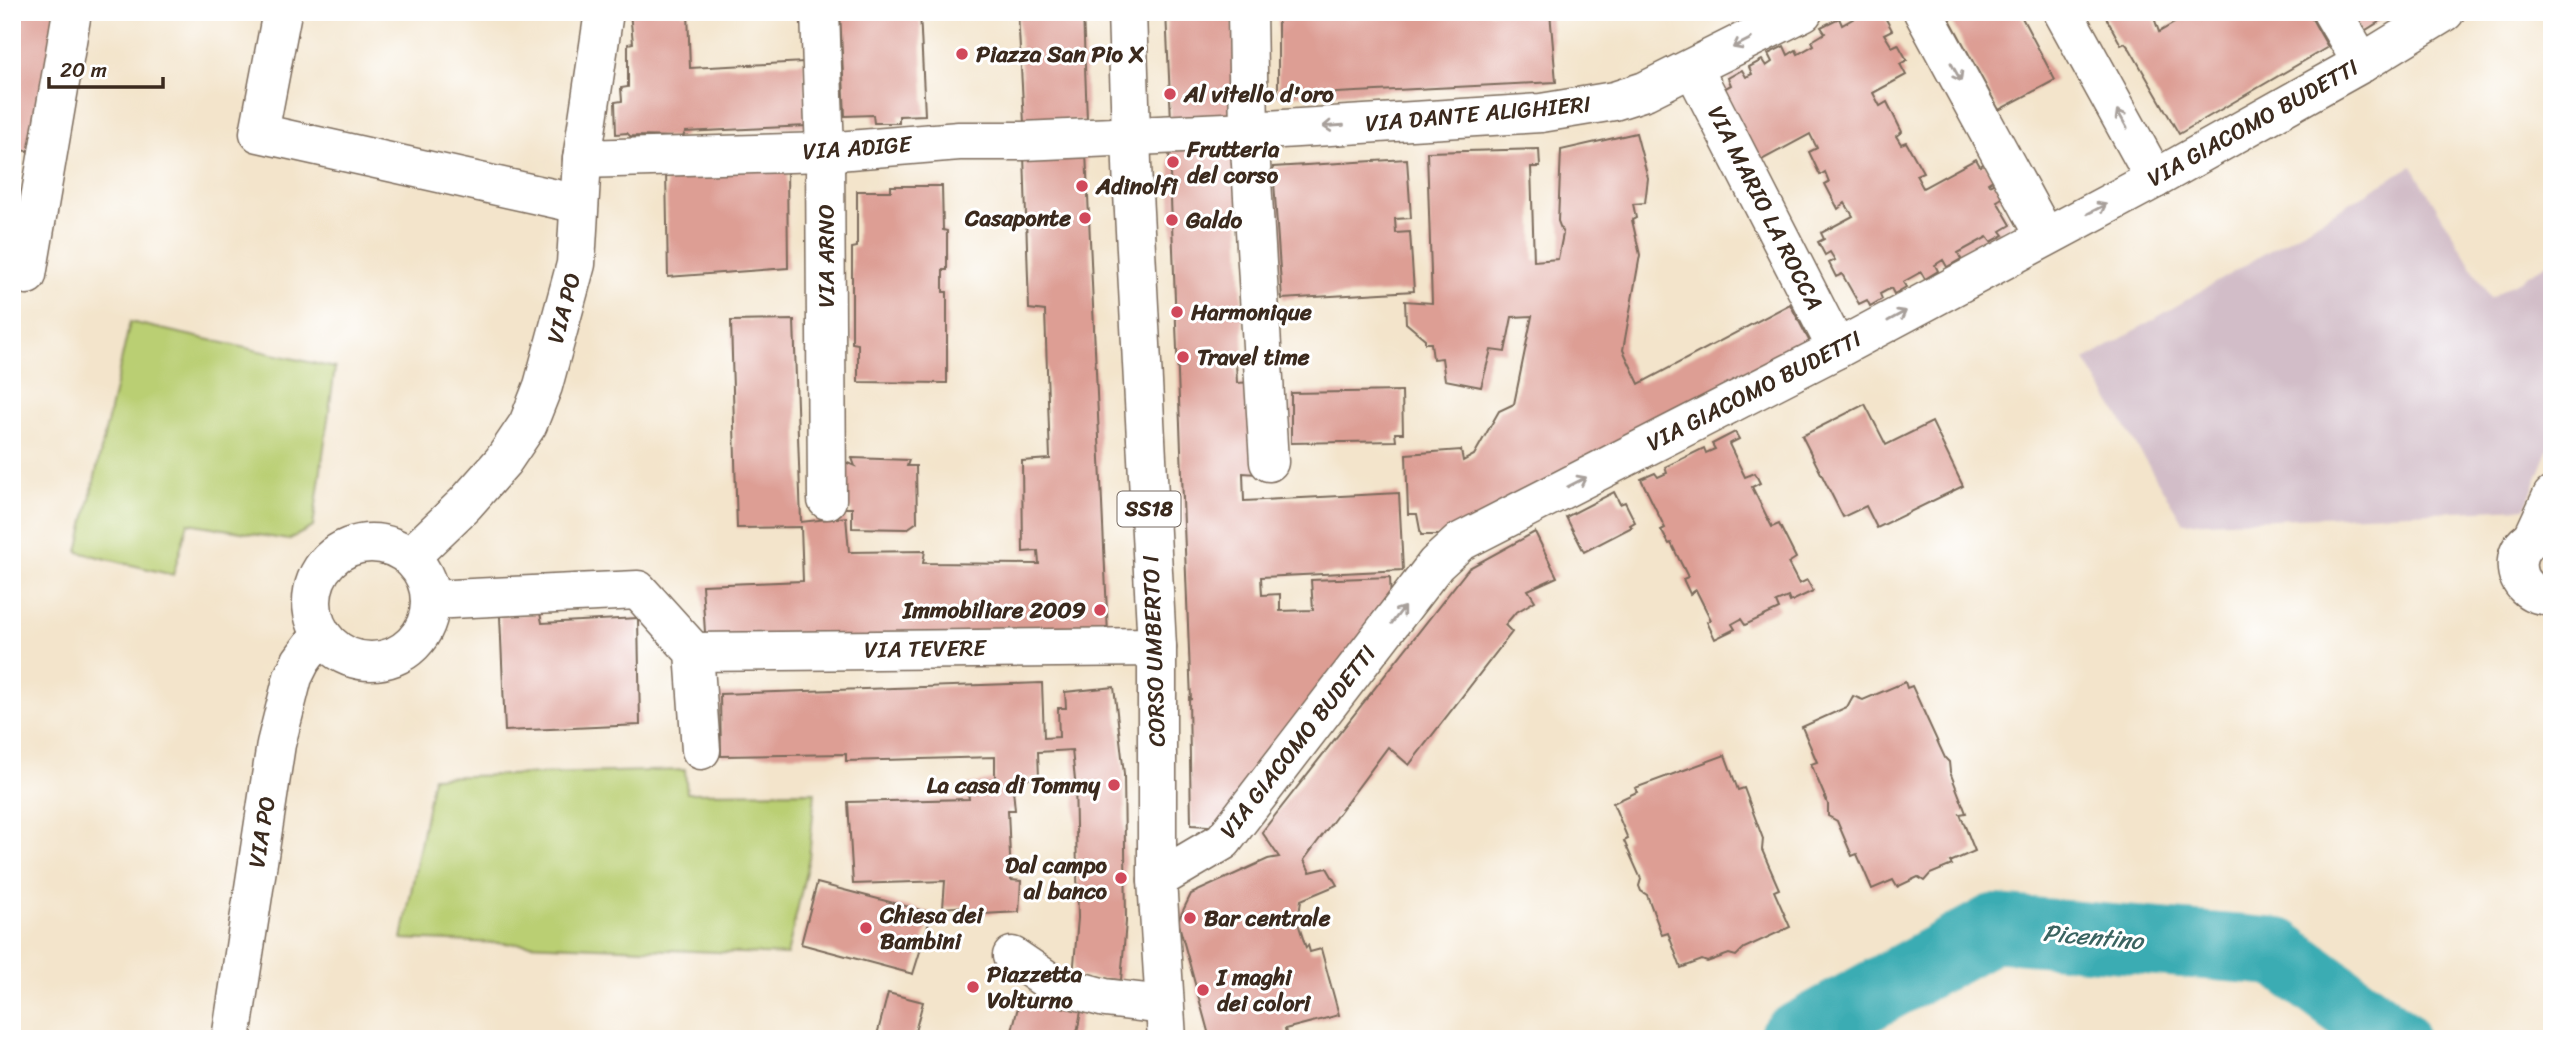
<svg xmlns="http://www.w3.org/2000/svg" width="2564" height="1051" viewBox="0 0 2564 1051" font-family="Sriracha,sans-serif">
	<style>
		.industrial { fill: #d2bdc8 }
		.pitch { fill: #bacf73; stroke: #7a7c48; stroke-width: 2 }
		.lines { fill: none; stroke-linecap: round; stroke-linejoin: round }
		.river { stroke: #3bacb3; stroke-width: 68 }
		.building { fill: #dd9e94 }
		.minor-casing { stroke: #7b6b5b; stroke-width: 41 }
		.major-casing { stroke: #7b6b5b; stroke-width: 41 }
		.minor { stroke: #fff; stroke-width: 38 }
		.major { stroke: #fff; stroke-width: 38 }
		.oneway { stroke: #a79f9a }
		.poi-dot { fill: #d1495b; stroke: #fff; stroke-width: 2.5 }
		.labels { text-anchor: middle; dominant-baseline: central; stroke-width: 6; stroke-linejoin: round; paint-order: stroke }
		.shield { fill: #fff; stroke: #766a62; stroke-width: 2 }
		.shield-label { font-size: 21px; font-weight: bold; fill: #3b2a1e }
		.poi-label { font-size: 23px; font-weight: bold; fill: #3b2a1e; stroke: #fff; text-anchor: start }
		.street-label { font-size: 23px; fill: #3b2a1e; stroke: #fff }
		.water-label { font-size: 24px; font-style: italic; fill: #3b6461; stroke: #fff }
	</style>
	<rect width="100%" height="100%" fill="#fff"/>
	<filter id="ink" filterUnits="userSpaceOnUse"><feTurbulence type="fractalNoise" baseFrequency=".0143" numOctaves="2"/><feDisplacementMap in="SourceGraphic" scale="14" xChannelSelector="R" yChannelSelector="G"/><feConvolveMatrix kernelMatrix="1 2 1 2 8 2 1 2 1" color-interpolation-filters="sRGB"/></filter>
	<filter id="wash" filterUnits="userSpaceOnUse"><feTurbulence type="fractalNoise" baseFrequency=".00686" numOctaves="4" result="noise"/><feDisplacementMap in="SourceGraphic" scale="28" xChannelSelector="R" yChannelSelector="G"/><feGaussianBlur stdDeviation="1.57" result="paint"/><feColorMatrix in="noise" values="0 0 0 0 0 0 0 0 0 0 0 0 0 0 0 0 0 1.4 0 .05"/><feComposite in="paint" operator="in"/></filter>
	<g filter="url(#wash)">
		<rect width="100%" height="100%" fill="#f3e4cb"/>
		<polygon class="industrial" points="2412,166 2490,298 2552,261 2552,441 2525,508 2183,523 2085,360"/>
		<g class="pitch">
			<polygon points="130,322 335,368 313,527 288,540 188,523 173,575 78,552"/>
			<polygon points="685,770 687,793 815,792 809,858 787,955 402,939 433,777"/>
		</g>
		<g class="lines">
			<polyline class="river" points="1792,1039 1994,928 2277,952 2394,1039"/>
		</g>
		<g id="blocks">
			<g class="building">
				<polygon points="12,12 55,12 35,152 12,149"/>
				<polygon points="630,12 682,12 683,14 688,12 690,68 804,62 807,126 685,132 683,137 630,136 627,133 616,134 615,102 622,101 621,88 628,87 628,44 633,43"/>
				<polygon points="840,12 920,12 925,115 899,116 899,123 874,123 873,115 845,116"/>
				<polygon points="1018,12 1083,12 1087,120 1024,123"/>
				<polygon points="1166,12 1233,12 1238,117 1171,120"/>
				<polygon points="1420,12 1550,12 1556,82 1278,96 1278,19"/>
				<polygon points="1865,12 1875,12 1876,15 1882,12 1892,30 1884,34 1892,47 1898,44 1907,60 1900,64 1906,75 1873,93 1880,106 1887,102 1902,132 1896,136 1901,144 1906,142 1923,172 1916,175 1923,188 1976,159 1980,166 1985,163 1994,179 1988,183 1989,185 1995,182 2004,197 1997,201 2011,225 2001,231 2004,235 1991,242 1987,237 1958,253 1961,259 1947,267 1943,260 1935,265 1938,271 1925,279 1921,272 1903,282 1906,287 1894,294 1891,288 1880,294 1882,299 1870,306 1867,300 1859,304 1842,274 1836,277 1829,263 1835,260 1830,252 1825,255 1818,242 1824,239 1821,233 1853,216 1845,203 1838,209 1825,184 1829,182 1825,172 1820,175 1809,152 1817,148 1810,134 1758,162 1720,91 1731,85 1728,78 1742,70 1746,77 1752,74 1749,67 1762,60 1766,66 1772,62 1768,54 1784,46 1788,55 1796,50 1798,54 1814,45 1812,41 1825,33 1821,27 1839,18 1842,25"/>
				<polygon points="1946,12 2019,12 2055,80 1999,110"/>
				<polygon points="2103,12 2152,12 2159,32 2193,12 2308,12 2328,47 2179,134 2130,49 2125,43 2121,45"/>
				<polygon points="2349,12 2395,12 2361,33"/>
				<polygon points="1636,133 1648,178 1645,203 1633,204 1636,218 1632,220 1640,255 1623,350 1639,384 1790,304 1814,350 1453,535 1421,535 1417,514 1408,514 1406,454 1461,450 1463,461 1474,455 1499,411 1514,404 1532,316 1512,317 1505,352 1491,350 1481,387 1445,380 1442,358 1433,359 1431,343 1425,343 1425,339 1406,323 1405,301 1432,303 1427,152 1539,149 1540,167 1531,167 1534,261 1558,259 1563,234 1558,221 1561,150"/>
				<polygon points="1237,148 1244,360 1236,362 1237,383 1253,382 1257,474 1243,473 1244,501 1399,493 1403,570 1261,577 1262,595 1280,594 1280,611 1313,610 1311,580 1390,577 1391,603 1226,827 1191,825 1189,696 1191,700 1169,149"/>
				<polygon points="1086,152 1108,635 706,648 702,585 803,581 801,527 737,528 731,321 794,320 801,522 846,517 849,552 925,551 923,563 1039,564 1038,551 1023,552 1022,461 1050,459 1045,311 1029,309 1024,154"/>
				<polygon points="1407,159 1411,218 1395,219 1396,233 1410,232 1414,291 1282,299 1273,167"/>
				<polygon points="787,166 788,268 668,277 666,171"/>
				<polygon points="891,186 942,186 943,230 947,231 947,270 943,270 943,292 947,292 947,383 858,382 858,344 852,343 852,248 857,247 857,191 891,191"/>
				<polygon points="12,189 24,191 12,285"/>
				<polygon points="1402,391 1403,433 1395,433 1396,441 1291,443 1291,393"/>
				<polygon points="1865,404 1886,445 1932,422 1963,486 1877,528 1866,506 1843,517 1802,436"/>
				<polygon points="1735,432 1739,439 1729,444 1745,477 1755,473 1760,483 1752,487 1772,527 1779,524 1796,558 1788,563 1799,584 1807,580 1813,591 1790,602 1788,597 1776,602 1779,609 1745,625 1741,619 1732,624 1735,629 1715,639 1707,622 1711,620 1696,590 1690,594 1683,579 1688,577 1671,543 1669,544 1661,530 1665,528 1641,479 1655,473 1658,477 1667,473 1665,467 1704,448 1706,453 1715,449 1712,444"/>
				<polygon points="852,458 909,460 907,466 916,466 917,522 907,529 852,528 852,508 845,508 845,462 855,466"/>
				<polygon points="1614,492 1620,504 1625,502 1635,522 1630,525 1632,527 1584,552 1566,517"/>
				<polygon points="1535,532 1557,577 1528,590 1535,601 1515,613 1505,625 1512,632 1409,765 1388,747 1304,860 1310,872 1327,868 1337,885 1301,900 1298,923 1306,948 1308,945 1310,952 1321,949 1339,1015 1285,1029 1288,1039 1210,1039 1178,921 1191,894 1268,859 1279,857 1262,832 1469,568"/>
				<polygon points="540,613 542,623 638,618 640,725 505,731 500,616"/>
				<polygon points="1905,682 1907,688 1912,686 1945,758 1949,762 1950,772 1966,813 1960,814 1975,851 1950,862 1952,865 1930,874 1924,881 1918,877 1897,887 1893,880 1872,889 1857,854 1852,856 1837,821 1828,816 1828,804 1811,764 1817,762 1802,727 1847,707 1853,696 1863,700"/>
				<polygon points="1042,683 1044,738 1059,737 1058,708 1066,708 1065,692 1114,687 1124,774 1126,922 1121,980 1073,976 1078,918 1075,780 1072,750 1038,752 1039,778 1012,779 1015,810 1008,810 1011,880 1021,881 1019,912 965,915 965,906 943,908 945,881 853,884 848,802 969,799 967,785 995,779 995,757 846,761 846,754 721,756 720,694"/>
				<polygon points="1725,755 1738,790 1744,788 1763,839 1762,850 1779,889 1774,891 1790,927 1744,948 1736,956 1729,954 1707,962 1702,960 1681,968 1668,933 1662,935 1647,895 1641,891 1639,886 1641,879 1624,841 1628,839 1613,803 1637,792 1635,788"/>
				<polygon points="817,883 932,913 913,974 801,944"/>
				<polygon points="888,993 923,1002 913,1039 876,1039"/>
				<polygon points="1020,999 1081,1011 1076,1039 1010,1039"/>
			</g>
		</g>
	</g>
	<g filter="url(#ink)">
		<use href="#blocks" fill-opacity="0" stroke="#7b6b5b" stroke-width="2"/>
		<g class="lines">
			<g class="minor-casing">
				<g id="minor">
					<polyline points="282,12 259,133 579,204"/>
					<polyline points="820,12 825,152 827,500"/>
					<polyline points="1247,12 1249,131 1269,462"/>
					<polyline points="1923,12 2045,236"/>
					<polyline points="2063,12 2155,179"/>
					<polyline points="2332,12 2362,63"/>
					<polyline points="1693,68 1837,349"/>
					<polyline points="582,159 825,152 959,141 1023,141 1249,131 1541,113 1614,101 1645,91 1803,12"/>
					<polyline points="27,275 72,12"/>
					<path d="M 2552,535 C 2504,532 2506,599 2552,595"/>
					<polyline points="2533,537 2552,496"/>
					<circle cx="371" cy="602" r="59"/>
					<polyline points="410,557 465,504 503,461 528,424 543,386 576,264 582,159 604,12"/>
					<polyline points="430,600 638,590 694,652 701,750"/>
					<polyline points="694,652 1157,647"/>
					<polyline points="1157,880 1223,841 1436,564 1460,542 1837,349 2155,179 2362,63 2445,12"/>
					<polyline points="1012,956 1053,984 1105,998 1164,1005"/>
					<polyline points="231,1039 276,744 293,677 301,661 321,634"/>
				</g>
			</g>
			<g class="major-casing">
				<polyline id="major" points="1127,12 1133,193 1157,647 1157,880 1167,1039"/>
			</g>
			<use href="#minor" class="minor"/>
			<use href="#major" class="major"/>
		</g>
		<defs><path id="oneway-shaft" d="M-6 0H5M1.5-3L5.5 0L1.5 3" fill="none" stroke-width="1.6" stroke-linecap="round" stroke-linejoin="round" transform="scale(1.75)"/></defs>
		<g class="oneway">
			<use href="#oneway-shaft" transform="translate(1742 43) rotate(153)"/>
			<use href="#oneway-shaft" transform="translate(1956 72) rotate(61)"/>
			<use href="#oneway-shaft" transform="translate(2122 119) rotate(-119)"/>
			<use href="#oneway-shaft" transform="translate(1333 126) rotate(176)"/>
			<use href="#oneway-shaft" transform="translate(2097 209) rotate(-27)"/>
			<use href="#oneway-shaft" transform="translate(1897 316) rotate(-29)"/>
			<use href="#oneway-shaft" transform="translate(1577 482) rotate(-27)"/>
			<use href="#oneway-shaft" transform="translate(1398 615) rotate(-53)"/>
		</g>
	</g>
	<g class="poi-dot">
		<circle cx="962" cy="54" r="7"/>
		<circle cx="1170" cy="94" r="7"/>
		<circle cx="1173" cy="162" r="7"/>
		<circle cx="1082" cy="186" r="7"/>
		<circle cx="1085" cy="218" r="7"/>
		<circle cx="1172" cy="220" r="7"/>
		<circle cx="1177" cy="312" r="7"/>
		<circle cx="1183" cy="357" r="7"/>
		<circle cx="1100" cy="610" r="7"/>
		<circle cx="1114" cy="785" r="7"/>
		<circle cx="1121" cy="878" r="7"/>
		<circle cx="1190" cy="918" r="7"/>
		<circle cx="866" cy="928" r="7"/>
		<circle cx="973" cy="987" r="7"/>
		<circle cx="1203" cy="990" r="7"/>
	</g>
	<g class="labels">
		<rect class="shield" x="1117.5" y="491.5" width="63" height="35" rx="5"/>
		<g class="shield-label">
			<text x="1149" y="509">SS18</text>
		</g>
		<g class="poi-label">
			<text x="976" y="54">Piazza San Pio X</text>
			<text x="1184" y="94">Al vitello d'oro</text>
			<text x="1187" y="149">Frutteria<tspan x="1187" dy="26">del corso</tspan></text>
			<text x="1096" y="186">Adinolfi</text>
			<text x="1071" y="218" text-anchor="end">Casaponte</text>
			<text x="1186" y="220">Galdo</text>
			<text x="1191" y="312">Harmonique</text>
			<text x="1197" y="357">Travel time</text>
			<text x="1086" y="610" text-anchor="end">Immobiliare 2009</text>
			<text x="1100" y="785" text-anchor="end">La casa di Tommy</text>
			<text x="1107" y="865" text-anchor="end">Dal campo<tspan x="1107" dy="26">al banco</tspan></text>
			<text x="880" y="915">Chiesa dei<tspan x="880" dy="26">Bambini</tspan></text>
			<text x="1204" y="918">Bar centrale</text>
			<text x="987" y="974">Piazzetta<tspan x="987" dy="26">Volturno</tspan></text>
			<text x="1217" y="977">I maghi<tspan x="1217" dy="26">dei colori</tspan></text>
		</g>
		<g class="street-label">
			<text transform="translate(1478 114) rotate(-5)">VIA DANTE ALIGHIERI</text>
			<text transform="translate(2253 123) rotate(-29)">VIA GIACOMO BUDETTI</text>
			<text transform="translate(857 148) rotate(-4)">VIA ADIGE</text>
			<text transform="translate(1765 208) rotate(63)">VIA MARIO LA ROCCA</text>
			<text transform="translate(826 256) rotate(-90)">VIA ARNO</text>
			<text transform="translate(564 308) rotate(-75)">VIA PO</text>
			<text transform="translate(1754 391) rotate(-27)">VIA GIACOMO BUDETTI</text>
			<text transform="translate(925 649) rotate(-1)">VIA TEVERE</text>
			<text transform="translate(1154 651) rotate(-92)">CORSO UMBERTO I</text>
			<text transform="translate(1298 742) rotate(-52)">VIA GIACOMO BUDETTI</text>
			<text transform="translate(262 832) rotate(-81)">VIA PO</text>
		</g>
		<g class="water-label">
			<text transform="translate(2093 937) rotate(5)">Picentino</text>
		</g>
	</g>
	<rect width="2564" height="1051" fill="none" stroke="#fff" stroke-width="42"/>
	<path d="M49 77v10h114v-10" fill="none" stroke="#3b2a1e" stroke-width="3.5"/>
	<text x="60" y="77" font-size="21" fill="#3b2a1e" stroke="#ffffff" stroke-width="5" paint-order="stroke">20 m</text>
</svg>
